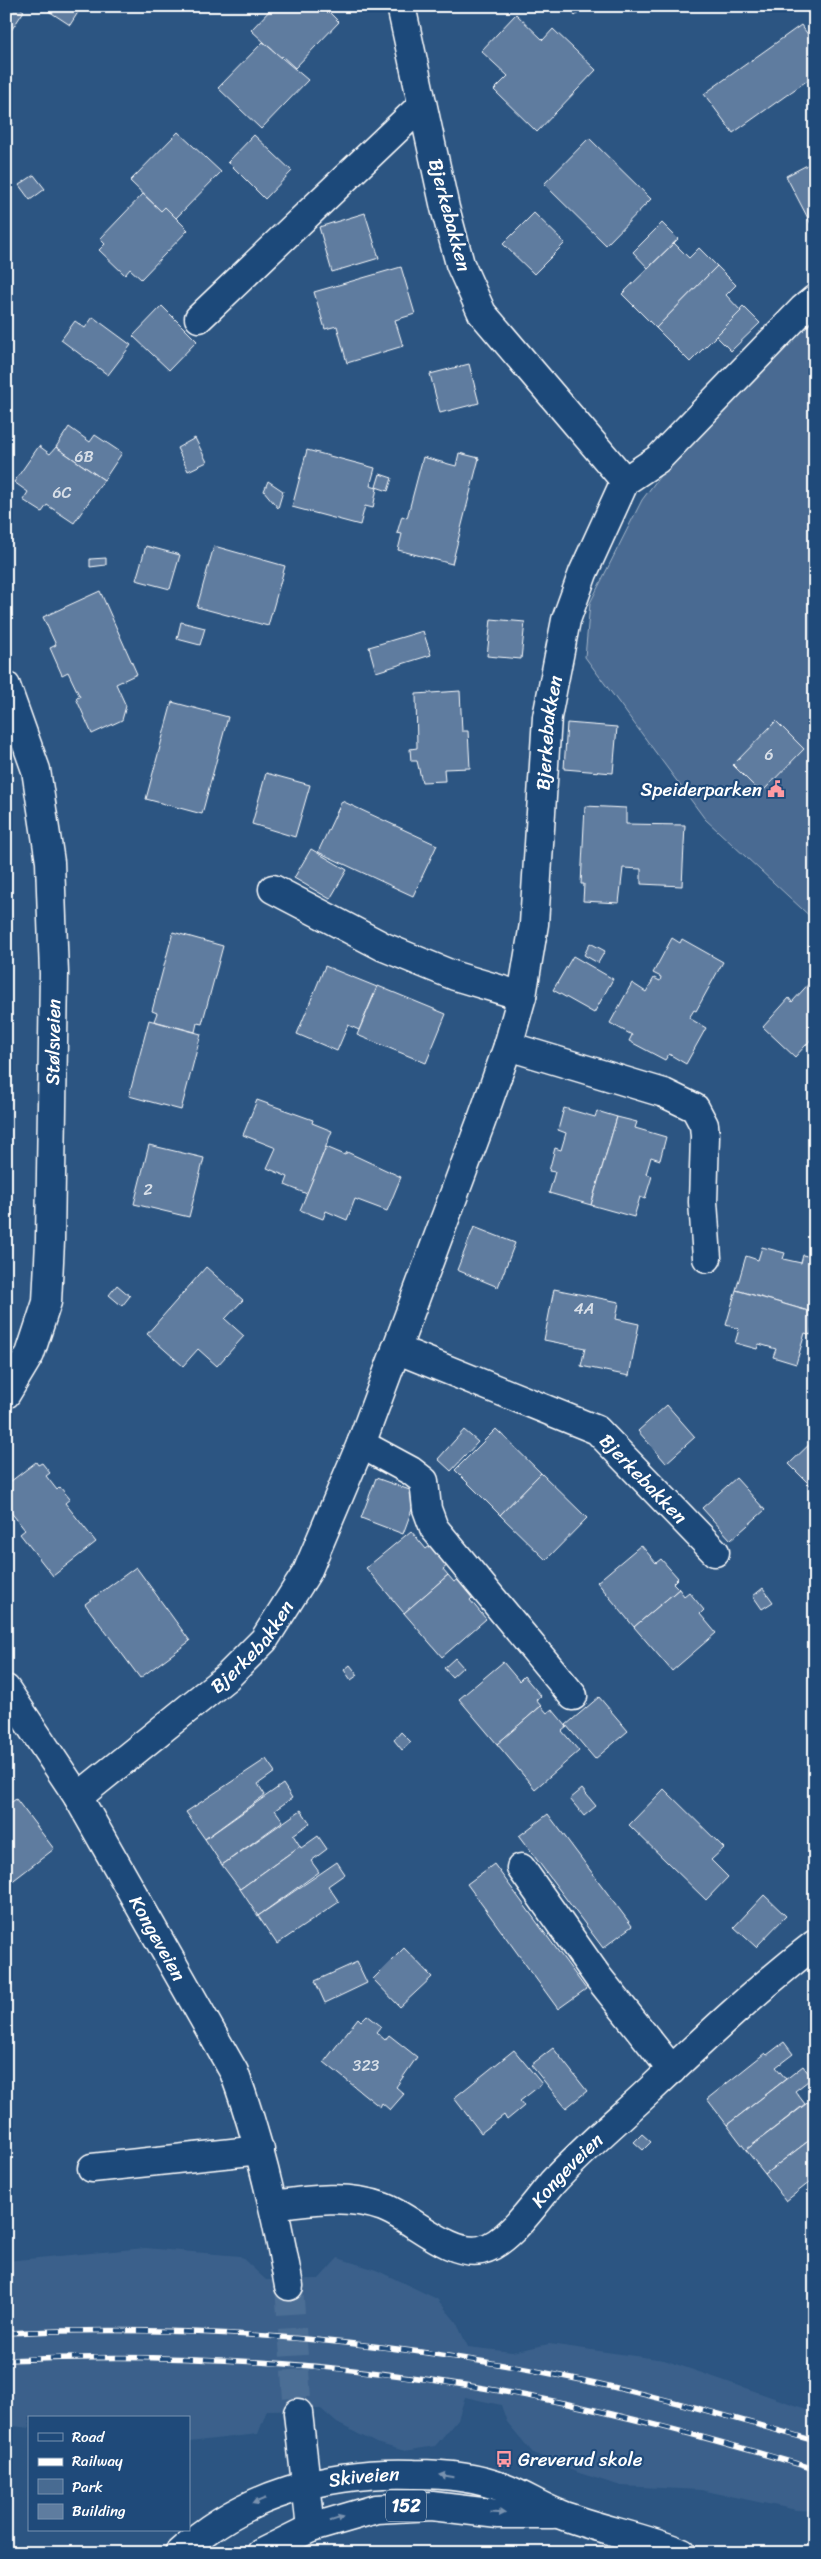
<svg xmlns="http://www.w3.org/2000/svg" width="821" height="2559" viewBox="0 0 821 2559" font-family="Sriracha,sans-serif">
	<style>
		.built { fill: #3b618b }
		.green { fill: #486b92; stroke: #a4b5c8 }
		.building { fill: #5e7c9f; stroke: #fff }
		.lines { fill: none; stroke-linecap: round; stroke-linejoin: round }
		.minor-tunnel { stroke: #4c6e95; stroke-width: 28; stroke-dasharray: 28 14; stroke-linecap: butt }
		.minor-casing { stroke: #fff; stroke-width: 31 }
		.major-casing { stroke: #fff; stroke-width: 31 }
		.minor { stroke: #1f4a7a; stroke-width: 28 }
		.major { stroke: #1f4a7a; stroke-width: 28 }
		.rail-casing { stroke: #fff; stroke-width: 5.5 }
		.rail { stroke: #1f4a7a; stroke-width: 4; stroke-dasharray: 11; stroke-linecap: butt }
		.oneway { fill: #7992af }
		.labels { text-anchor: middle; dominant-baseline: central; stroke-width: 4.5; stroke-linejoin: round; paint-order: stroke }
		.number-label { font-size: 16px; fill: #d7dee7 }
		.shield { fill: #1f4a7a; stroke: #bcc9d7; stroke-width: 1 }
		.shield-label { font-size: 18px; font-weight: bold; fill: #fff }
		.street-label { font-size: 19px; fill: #fff; stroke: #1f4a7a }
		.poi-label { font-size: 19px; fill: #fff; stroke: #1f4a7a; text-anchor: end }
	</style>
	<rect width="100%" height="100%" fill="#2c5582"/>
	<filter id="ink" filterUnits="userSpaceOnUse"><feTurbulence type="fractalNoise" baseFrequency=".02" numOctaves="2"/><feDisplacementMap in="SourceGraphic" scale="10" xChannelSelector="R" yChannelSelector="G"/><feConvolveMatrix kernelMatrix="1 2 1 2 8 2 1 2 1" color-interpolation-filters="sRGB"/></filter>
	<g filter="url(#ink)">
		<polygon class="built" points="145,2248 240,2256 266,2280 319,2279 338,2258 376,2270 437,2299 456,2322 468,2347 512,2352 549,2344 664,2360 815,2412 815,2511 797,2510 701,2490 621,2486 576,2472 533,2453 507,2422 501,2405 465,2397 458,2419 435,2446 405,2451 376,2443 337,2423 321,2409 267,2410 258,2434 189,2442 189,2418 29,2418 29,2428 6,2425 6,2261"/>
		<polygon class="green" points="815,317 815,921 705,819 585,657 590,603 642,500 677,453"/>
		<g class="building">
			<polygon points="6,6 17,6 24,11 6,38"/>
			<polygon points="41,6 82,6 70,25"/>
			<polygon points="274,6 335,6 329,12 339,22 295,68 282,56 281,58 251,30"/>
			<polygon points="568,6 587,6 575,16"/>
			<polygon points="516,14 543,40 553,29 596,70 537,132 494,90 508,76 481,51"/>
			<polygon points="801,25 815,44 815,75 733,133 704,94"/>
			<polygon points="263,42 308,80 261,129 218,88"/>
			<polygon points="6,101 13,124 6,126"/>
			<polygon points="178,132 221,172 176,218 165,207 161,211 130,181"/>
			<polygon points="254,135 292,171 265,199 228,162"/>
			<polygon points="589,138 651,199 606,245 544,184"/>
			<polygon points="815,161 815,222 811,224 786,176"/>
			<polygon points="34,175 45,189 30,200 19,185"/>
			<polygon points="143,194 161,211 165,207 188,230 141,279 130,269 125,275 99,250 105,244 100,239"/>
			<polygon points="365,213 379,258 332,272 319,227"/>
			<polygon points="534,213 565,243 534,274 503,244"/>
			<polygon points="662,223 678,239 648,268 633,252"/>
			<polygon points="674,243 689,258 699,248 717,266 656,328 622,294"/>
			<polygon points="717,266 736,285 726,295 741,311 690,362 656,328"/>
			<polygon points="401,267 415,314 395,320 403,346 347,363 337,326 325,329 314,292"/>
			<polygon points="162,306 197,341 169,370 133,336"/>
			<polygon points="743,306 760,323 731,351 716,336 741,311 740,309"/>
			<polygon points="93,317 131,345 108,375 61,340 75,321 85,328"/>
			<polygon points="469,364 479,403 440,413 430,374"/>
			<polygon points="69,427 90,442 95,435 122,453 104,480 56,447"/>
			<polygon points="195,438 207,462 188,471 177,448"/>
			<polygon points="39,446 50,454 56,447 104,480 74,523 47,505 42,512 23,500 28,492 14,482"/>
			<polygon points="307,450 375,468 370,486 377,488 373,508 365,506 360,525 292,507"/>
			<polygon points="459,453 479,458 452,564 398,550 402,534 397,533 402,516 407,518 423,457 456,466"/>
			<polygon points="380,474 392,478 388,491 376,487"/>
			<polygon points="268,481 283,491 278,508 264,491"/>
			<polygon points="146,546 180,555 170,589 136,580"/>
			<polygon points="214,546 285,566 268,626 197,607"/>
			<polygon points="106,558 106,565 90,567 90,559"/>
			<polygon points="100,591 137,674 116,684 126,706 122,720 92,734 76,698 80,697 68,672 62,675 50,648 56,645 43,617"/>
			<polygon points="491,619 525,622 521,659 487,656"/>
			<polygon points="181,622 205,628 200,645 177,639"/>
			<polygon points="423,631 431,655 376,672 369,647"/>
			<polygon points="460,691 462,731 468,731 470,768 444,769 445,781 422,782 417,761 411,761 410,749 417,748 416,694"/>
			<polygon points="172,702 228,717 202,814 146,799"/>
			<polygon points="776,721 804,749 761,793 733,765"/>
			<polygon points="567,723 617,727 613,773 564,769"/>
			<polygon points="266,773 310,785 295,837 252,824"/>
			<polygon points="342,801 437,845 413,896 318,852"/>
			<polygon points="585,806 626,808 626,824 685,825 682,886 641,884 641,869 623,868 619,903 583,901 584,884 581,884"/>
			<polygon points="311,849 347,870 330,899 294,878"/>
			<polygon points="173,932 223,946 202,1024 197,1023 195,1032 154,1021 157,1013 152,1011"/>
			<polygon points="672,938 680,943 682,939 723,962 696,1011 694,1010 689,1018 706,1028 686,1064 669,1054 665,1060 629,1041 632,1035 610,1023 632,983 646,992 654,978 660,981 661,977 653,973"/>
			<polygon points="590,943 605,951 598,963 584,955"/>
			<polygon points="573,956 613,979 594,1013 553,990"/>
			<polygon points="325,966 377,987 359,1030 348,1025 337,1051 297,1034"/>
			<polygon points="815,977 815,1035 795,1057 763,1027 789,998 792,1002"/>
			<polygon points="378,986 446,1014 426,1063 357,1035"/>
			<polygon points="149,1020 201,1034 181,1110 129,1096"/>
			<polygon points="257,1100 313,1120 312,1123 332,1131 307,1194 285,1185 288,1177 267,1168 276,1148 243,1135"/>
			<polygon points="564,1108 595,1117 597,1111 617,1117 591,1205 549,1193 555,1172 549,1171 555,1148 561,1150 566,1133 558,1130"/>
			<polygon points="617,1117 637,1122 635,1128 666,1137 660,1160 651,1157 646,1174 652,1176 645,1199 640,1197 634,1217 591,1205"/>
			<polygon points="149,1145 204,1158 189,1217 134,1204"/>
			<polygon points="326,1147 345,1155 347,1152 401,1177 387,1211 355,1199 347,1220 326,1211 323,1219 300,1210"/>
			<polygon points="474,1227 515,1243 498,1287 457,1270"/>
			<polygon points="762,1247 785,1253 783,1259 801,1263 803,1255 815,1258 815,1313 736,1290 746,1256 758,1260"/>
			<polygon points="206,1267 243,1300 225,1319 244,1336 217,1366 198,1349 183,1366 147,1334"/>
			<polygon points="117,1285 130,1296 122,1306 109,1295"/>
			<polygon points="554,1289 619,1302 616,1319 639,1324 629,1376 581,1366 585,1348 544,1340"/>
			<polygon points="736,1290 815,1313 811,1335 805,1333 796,1364 773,1357 776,1349 759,1344 757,1349 735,1343 739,1329 726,1325"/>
			<polygon points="667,1405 695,1437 666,1463 638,1431"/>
			<polygon points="496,1429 541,1473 500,1515 455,1470"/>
			<polygon points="464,1430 478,1442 451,1471 438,1459"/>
			<polygon points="815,1439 815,1490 789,1464"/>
			<polygon points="36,1462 38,1465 42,1463 50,1473 46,1476 57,1490 60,1487 70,1499 65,1503 96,1542 53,1576 20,1534 25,1530 6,1506 6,1485"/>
			<polygon points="541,1473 587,1518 546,1560 500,1515"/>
			<polygon points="376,1478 418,1493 403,1534 361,1518"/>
			<polygon points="736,1478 765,1510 731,1540 702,1508"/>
			<polygon points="411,1531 426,1549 431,1545 448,1565 443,1569 448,1575 404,1613 366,1568"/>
			<polygon points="641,1545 656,1563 661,1559 678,1578 673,1583 679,1589 634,1627 597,1582"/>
			<polygon points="136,1567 190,1641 140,1678 85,1604"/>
			<polygon points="448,1575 454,1582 459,1578 474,1596 470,1600 486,1619 442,1657 404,1613"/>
			<polygon points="763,1588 773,1602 762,1609 753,1596"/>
			<polygon points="679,1589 684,1596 689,1592 704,1610 700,1614 716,1633 672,1671 634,1627"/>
			<polygon points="455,1658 463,1667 452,1677 444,1668"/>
			<polygon points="503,1662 519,1681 524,1676 541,1696 536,1700 541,1706 497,1744 459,1699"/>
			<polygon points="350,1665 358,1675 351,1680 344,1670"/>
			<polygon points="599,1697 628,1731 595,1759 566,1725"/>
			<polygon points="541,1706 547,1713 552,1709 567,1727 562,1731 579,1751 535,1789 497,1744"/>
			<polygon points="401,1732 411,1742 402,1750 394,1740"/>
			<polygon points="266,1759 275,1772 258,1784 265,1795 205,1839 186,1812"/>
			<polygon points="283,1784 292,1798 275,1810 283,1821 222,1865 205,1839"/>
			<polygon points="582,1789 596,1806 584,1816 570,1799"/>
			<polygon points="664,1789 724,1848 711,1860 728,1877 706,1900 629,1825"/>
			<polygon points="16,1799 54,1849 6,1886 6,1806"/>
			<polygon points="301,1810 310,1823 293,1835 300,1846 240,1889 222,1865"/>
			<polygon points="548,1814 632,1926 603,1948 519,1836"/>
			<polygon points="318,1836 327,1849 311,1861 319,1872 258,1916 240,1889 300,1846 301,1848"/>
			<polygon points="337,1862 345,1874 328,1886 339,1902 277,1944 258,1916"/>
			<polygon points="494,1864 586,1989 558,2009 467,1884"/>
			<polygon points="764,1895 786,1916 756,1947 734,1927"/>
			<polygon points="404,1948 432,1977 400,2007 373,1979"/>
			<polygon points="357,1962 367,1983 325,2003 315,1981"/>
			<polygon points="367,2015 381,2026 376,2032 385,2040 389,2035 417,2057 396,2087 404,2094 390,2110 382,2103 380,2107 324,2062 358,2018 361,2021"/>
			<polygon points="784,2042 793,2054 776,2067 786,2079 727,2125 707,2099 765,2053 767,2055"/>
			<polygon points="553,2048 587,2091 566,2108 531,2065"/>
			<polygon points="514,2050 542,2084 520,2101 524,2106 507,2120 504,2115 481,2133 454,2098"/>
			<polygon points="803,2066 812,2078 795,2091 805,2104 746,2150 727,2125"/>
			<polygon points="815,2097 815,2136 765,2174 746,2150"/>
			<polygon points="642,2134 651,2142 643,2150 634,2142"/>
			<polygon points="815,2136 815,2178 786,2201 765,2174"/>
		</g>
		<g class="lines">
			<polyline class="minor-tunnel" points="289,2286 298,2413"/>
			<g class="minor-casing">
				<g id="minor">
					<polyline points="199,318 422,105"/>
					<polyline points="625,481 658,459 803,309 815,299"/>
					<polyline points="6,686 36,770 50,862 54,974 50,1241 47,1302 30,1354 6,1394"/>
					<polyline points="273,889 384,947 455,976 522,996"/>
					<polyline points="508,1046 664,1093 695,1108 704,1125 705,1136 703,1202 707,1258"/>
					<path id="s1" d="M 396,1349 L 597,1430 L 715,1552"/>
					<polyline points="361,1444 411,1471 424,1481 427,1509 434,1528 573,1696"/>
					<path id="s2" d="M 6,1689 L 78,1797 L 234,2072 C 260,2142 276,2213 289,2286"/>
					<path id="s3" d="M 78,1797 L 227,1677 L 264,1640 L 307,1572 L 361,1444 L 481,1122 L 508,1046 L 522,996 L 534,924 L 547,717 L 566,620 L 583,573 L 625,481 L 482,313 L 460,264 L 445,208 L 401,6"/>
					<polyline points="521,1868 598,1977 672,2070"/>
					<polyline points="92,2168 260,2150"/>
					<path id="s4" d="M 274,2205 C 309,2200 348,2194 383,2207 C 411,2217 450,2257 481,2250 C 508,2244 535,2203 552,2183 C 582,2150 618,2120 651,2089 C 704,2039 757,1989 815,1944"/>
					<polyline points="298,2413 311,2528"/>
				</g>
			</g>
			<g class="major-casing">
				<g id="major">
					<path id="s5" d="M 179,2553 C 244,2494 329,2471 414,2474 C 444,2474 476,2477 504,2488 C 523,2495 540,2507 559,2514 C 599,2530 642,2536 682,2553"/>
					<polyline points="261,2553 311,2528 376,2509 432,2506 498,2514 553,2514"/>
				</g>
			</g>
			<use href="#minor" class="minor"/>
			<use href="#major" class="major"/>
			<g class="rail-casing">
				<g id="rail">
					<path d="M 6,2333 C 195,2324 386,2340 572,2378 C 654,2395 734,2418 815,2441"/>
					<path d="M 6,2360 C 193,2351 385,2366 568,2404 C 651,2422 733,2445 815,2469"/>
				</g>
			</g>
			<use href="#rail" class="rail"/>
		</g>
		<defs><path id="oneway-solid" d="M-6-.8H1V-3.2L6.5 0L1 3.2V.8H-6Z" transform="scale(1.25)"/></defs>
		<g class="oneway">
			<use href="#oneway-solid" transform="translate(447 2476) rotate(-171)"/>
			<use href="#oneway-solid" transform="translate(259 2501) rotate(158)"/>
			<use href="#oneway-solid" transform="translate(498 2513) rotate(4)"/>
			<use href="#oneway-solid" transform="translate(337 2519) rotate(-18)"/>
		</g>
	</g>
	<defs>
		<g id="civic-bare" transform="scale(1.35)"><path d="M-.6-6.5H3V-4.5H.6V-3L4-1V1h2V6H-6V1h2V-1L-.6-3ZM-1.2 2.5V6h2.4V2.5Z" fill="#ff9aa2" stroke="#1f4a7a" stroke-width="2.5" paint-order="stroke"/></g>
		<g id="bus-bare" transform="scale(1.35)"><path d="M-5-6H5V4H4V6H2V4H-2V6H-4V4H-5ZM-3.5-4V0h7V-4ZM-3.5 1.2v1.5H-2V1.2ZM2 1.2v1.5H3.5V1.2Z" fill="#ff9aa2" stroke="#1f4a7a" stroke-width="2.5" paint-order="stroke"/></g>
	</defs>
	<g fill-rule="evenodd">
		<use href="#civic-bare" x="776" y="789"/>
		<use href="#bus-bare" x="504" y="2459"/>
	</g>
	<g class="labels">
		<g class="number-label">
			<text x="84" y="456">6B</text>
			<text x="62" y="492">6C</text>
			<text x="769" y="754">6</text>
			<text x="148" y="1189">2</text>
			<text x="584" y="1308">4A</text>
			<text x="366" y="2065">323</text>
		</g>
		<rect class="shield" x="386" y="2490.5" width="40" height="31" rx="4"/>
		<g class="shield-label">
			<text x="406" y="2506">152</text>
		</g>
		<g class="street-label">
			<text transform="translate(450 215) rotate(75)">Bjerkebakken</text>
			<text stroke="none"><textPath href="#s3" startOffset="1204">Bjerkebakken</textPath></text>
			<text transform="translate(53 1042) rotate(-89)">Stølsveien</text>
			<text stroke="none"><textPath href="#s1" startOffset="284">Bjerkebakken</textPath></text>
			<text stroke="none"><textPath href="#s3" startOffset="231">Bjerkebakken</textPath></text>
			<text stroke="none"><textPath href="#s2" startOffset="292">Kongeveien</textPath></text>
			<text stroke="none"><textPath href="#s4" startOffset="338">Kongeveien</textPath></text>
			<text stroke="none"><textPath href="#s5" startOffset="204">Skiveien</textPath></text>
		</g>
		<g class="poi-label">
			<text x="762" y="789">Speiderparken</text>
			<text x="518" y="2459" text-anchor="start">Greverud skole</text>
		</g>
	</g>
	<rect width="821" height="2559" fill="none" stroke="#1f4a7a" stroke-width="25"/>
	<rect x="12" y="12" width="796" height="2534" fill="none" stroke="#fff" stroke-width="2" filter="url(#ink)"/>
	<rect x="28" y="2416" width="162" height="115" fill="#1f4a7a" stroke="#7992af"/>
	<rect x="38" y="2433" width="25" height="8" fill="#1f4a7a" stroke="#7992af"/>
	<text x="72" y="2442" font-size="15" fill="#ffffff">Road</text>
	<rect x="38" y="2458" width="25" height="8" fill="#ffffff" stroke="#7992af"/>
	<text x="72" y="2466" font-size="15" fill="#ffffff">Railway</text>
	<rect x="38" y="2479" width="25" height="15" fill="#486b92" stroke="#7992af"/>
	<text x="72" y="2492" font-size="15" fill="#ffffff">Park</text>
	<rect x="38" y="2504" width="25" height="15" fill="#5e7c9f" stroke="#7992af"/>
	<text x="72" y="2516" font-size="15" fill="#ffffff">Building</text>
</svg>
